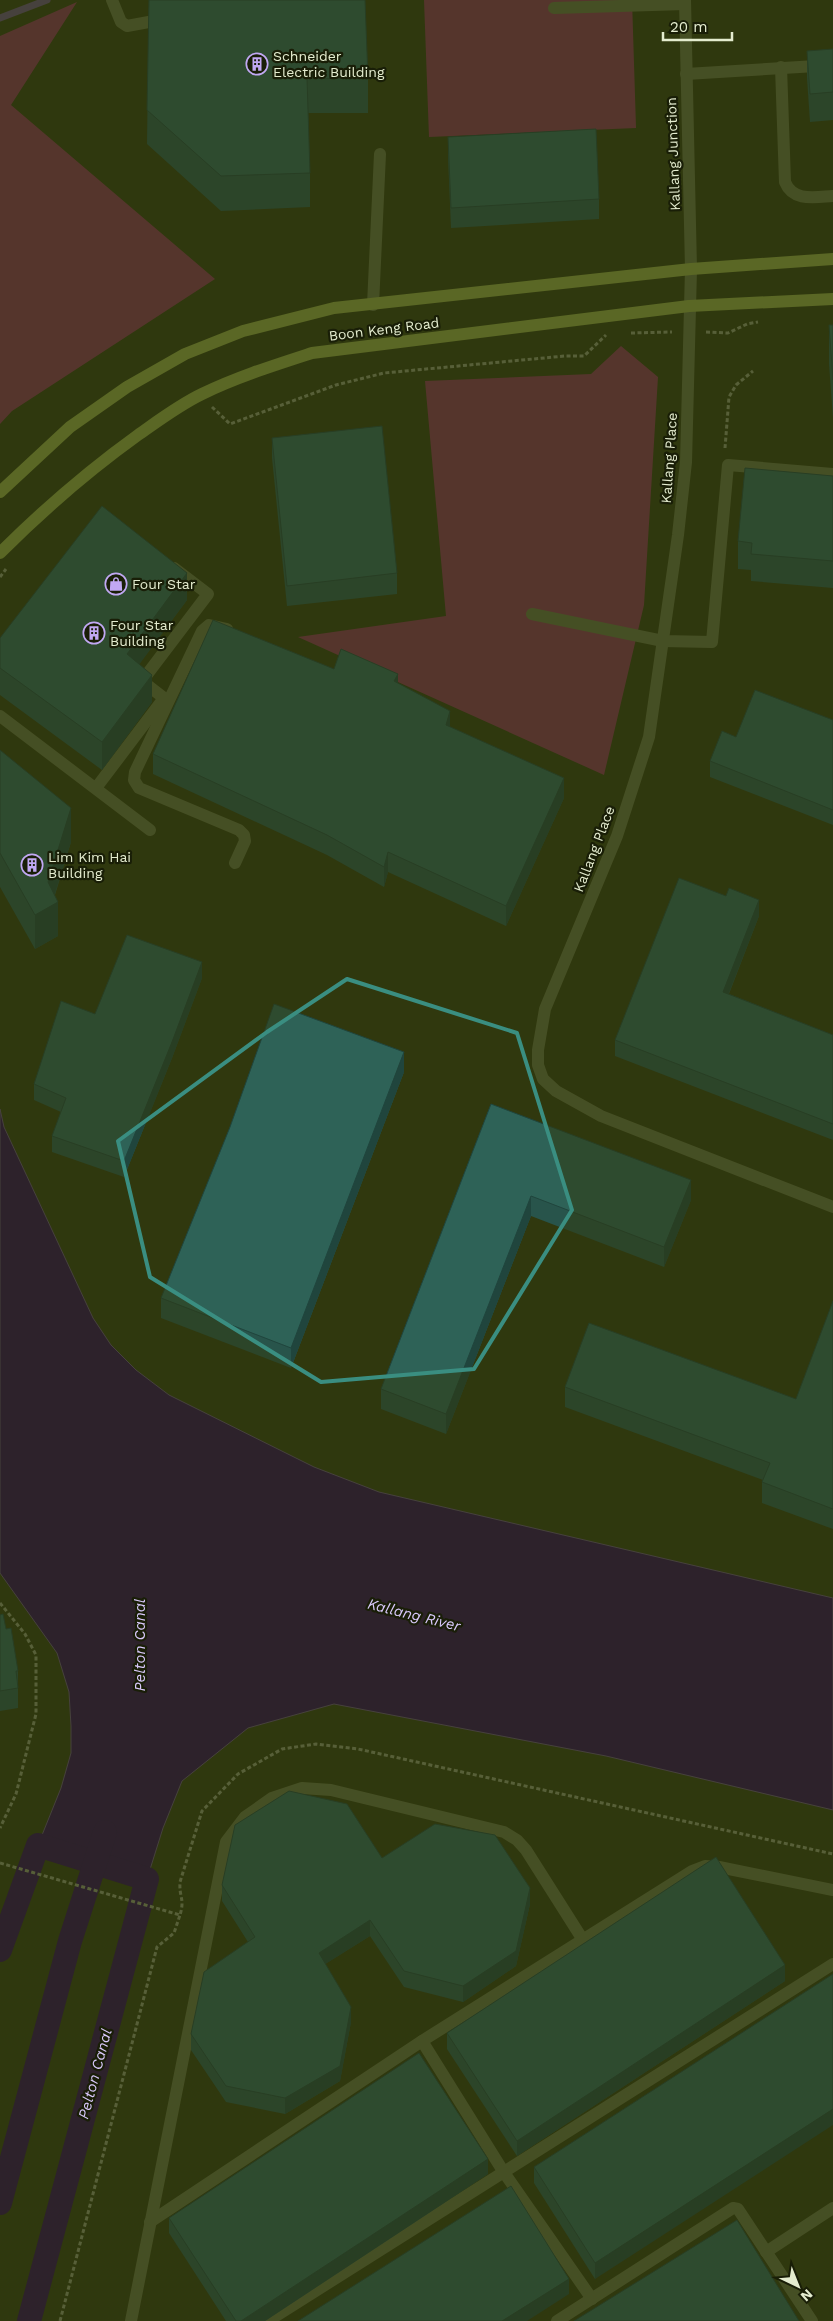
<svg xmlns="http://www.w3.org/2000/svg" width="833" height="2321" viewBox="0 0 833 2321" font-family="'Work Sans',sans-serif">
	<style>
		.green { fill: #833251 }
		.water { fill: #2a084e; stroke: #624c75 }
		.lines { fill: none; stroke-linecap: round; stroke-linejoin: round }
		.stream { stroke: #624c75; stroke-width: 7 }
		.canal { stroke: #2a084e; stroke-width: 24 }
		.path { stroke: #878f6c; stroke-width: 3; stroke-dasharray: 4 2.5; stroke-linecap: butt }
		.minor { stroke: #616b3f; stroke-width: 12 }
		.major { stroke: #8ea040; stroke-width: 12 }
		.wall { fill: #28544b }
		.shaded-wall { fill: #20453d }
		.building { fill: #2e6257; stroke: #20453d }
		.marked { fill: none; stroke: #3a8e81; stroke-width: 4; stroke-linejoin: round }
		.labels { text-anchor: middle; dominant-baseline: central; stroke-width: 4.5; stroke-linejoin: round; paint-order: stroke }
		.poi-label { font-size: 14px; fill: #e4eccf; stroke: #191e07; text-anchor: start }
		.street-label { font-size: 14px; fill: #e4eccf; stroke: #191e07 }
		.water-label { font-size: 15px; font-style: italic; fill: #d8c8fa; stroke: #191e07 }
	</style>
	<rect width="100%" height="100%" fill="#30380e"/>
	<g class="green">
		<polygon points="424,0 632,0 636,128 429,137"/>
		<polygon points="77,2 11,105 215,279 12,411 0,424 0,36"/>
		<polygon points="621,346 658,377 644,605 604,775 298,637 446,616 425,381 591,374"/>
	</g>
	<polygon class="water" points="0,1109 4,1127 93,1318 111,1345 136,1370 169,1395 314,1467 379,1492 833,1598 833,1810 606,1756 334,1704 248,1728 182,1781 163,1828 147,1879 38,1845 61,1788 71,1753 71,1726 69,1692 57,1653 0,1573"/>
	<g class="lines">
		<polyline class="stream" points="0,18 47,0"/>
		<g class="canal">
			<polyline points="0,1950 38,1845 147,1879 29,2321"/>
			<polyline points="0,2203 70,1941 105,1832"/>
		</g>
		<g class="path">
			<polyline points="706,332 728,333 747,324 758,322"/>
			<polyline points="631,333 672,332"/>
			<polyline points="212,407 230,424 336,385 384,373 565,356 584,356 606,335"/>
			<polyline points="725,448 729,397 736,385 753,371"/>
			<polyline points="0,577 6,569"/>
			<polyline points="0,1603 25,1634 36,1655 36,1714 16,1794 0,1828"/>
			<path d="M 0,1863 L 180,1915 C 185,1898 179,1898 180,1882 L 202,1811 L 238,1774 L 282,1749 L 316,1744 L 358,1749 L 833,1854"/>
			<polyline points="60,2321 157,1947 174,1933 180,1915"/>
		</g>
		<g class="minor">
			<polyline points="112,0 121,22 127,26 165,19"/>
			<polyline points="685,0 691,269 686,462 678,535 649,737 617,836 545,1009 538,1050 538,1065 543,1079 556,1091 601,1116 833,1207"/>
			<polyline points="554,8 685,4"/>
			<path d="M 781,67 L 785,182 C 793,202 815,197 833,196"/>
			<polyline points="686,74 833,65"/>
			<polyline points="373,305 380,154"/>
			<polyline points="532,614 663,641 712,642 728,465 833,474"/>
			<polyline points="227,629 209,625 202,631 135,772 134,780 139,788 239,830 244,835 245,841 235,863"/>
			<polyline points="0,716 150,830"/>
			<polyline points="96,788 164,698 142,681 208,594 174,568"/>
			<polyline points="422,2041 503,2171 592,2299"/>
			<polyline points="150,2222 422,2041 692,1871 705,1866 719,1867 833,1890"/>
			<polyline points="766,2252 833,2208"/>
			<polyline points="131,2321 226,1842 245,1817 272,1798 302,1788 331,1790 504,1832 517,1840 526,1850 583,1940"/>
			<polyline points="268,2321 833,1964"/>
			<polyline points="557,2321 733,2208 738,2209 812,2321"/>
		</g>
		<g class="major">
			<polyline points="0,492 70,427 127,387 185,354 243,331 334,308 691,269 833,259"/>
			<path d="M 0,553 C 43,510 88,471 138,435 C 158,421 179,405 202,394 C 237,377 275,365 312,353 L 689,306 L 833,299"/>
		</g>
	</g>
	<g class="wall">
		<polygon points="149,0 368,79 368,113 308,113 310,173 310,207 221,211 147,144"/>
		<polygon points="833,49 833,120 810,122 807,78 807,51"/>
		<polygon points="448,137 599,199 599,219 451,228 448,157"/>
		<polygon points="829,325 833,325 833,418 829,364"/>
		<polygon points="272,438 397,573 397,594 287,606 272,458"/>
		<polygon points="833,476 833,588 751,581 751,570 738,569 738,541"/>
		<polygon points="187,600 139,664 152,702 102,770 0,695 0,638"/>
		<polygon points="334,669 398,683 450,727 564,798 506,926 388,872 384,887 327,855 153,774 153,754"/>
		<polygon points="833,720 833,825 710,777 710,761 736,737"/>
		<polygon points="0,750 71,842 55,895 58,936 35,949 0,887"/>
		<polygon points="726,896 759,916 729,994 833,1035 833,1140 615,1056 615,1040"/>
		<polygon points="202,978 172,1058 124,1177 52,1152 52,1136 61,1112 34,1100 34,1084 95,1014"/>
		<polygon points="404,1072 291,1368 161,1318 161,1298"/>
		<polygon points="491,1104 691,1200 664,1267 531,1216 446,1434 381,1409 381,1389"/>
		<polygon points="833,1301 833,1529 762,1503 762,1482 763,1480 565,1407 565,1387 796,1399"/>
		<polygon points="0,1615 6,1629 18,1671 18,1708 0,1711"/>
		<polygon points="382,1858 530,1904 516,1966 463,2002 404,1987 370,1936 325,1964 351,2022 340,2081 285,2114 226,2102 191,2050 191,2034 248,1942 222,1901 222,1885"/>
		<polygon points="833,1974 595,2279 534,2183 534,2167"/>
		<polygon points="785,1981 517,2156 447,2049 447,2033"/>
		<polygon points="488,2174 265,2321 226,2321 169,2233 169,2218"/>
	</g>
	<g class="shaded-wall">
		<polygon points="187,573 187,600 127,681 127,654"/>
		<polygon points="398,674 398,694 394,681"/>
		<polygon points="152,675 152,702 102,770 102,742"/>
		<polygon points="450,711 450,731 446,725"/>
		<polygon points="564,778 564,798 506,926 506,906"/>
		<polygon points="71,808 71,842 51,906 58,902 58,936 35,949 35,915 48,882"/>
		<polygon points="388,852 388,872 384,887 384,867"/>
		<polygon points="759,900 759,916 723,1008 723,992"/>
		<polygon points="202,962 202,978 172,1058 124,1177 124,1161"/>
		<polygon points="404,1052 404,1072 291,1368 291,1348"/>
		<polygon points="691,1180 691,1200 664,1267 664,1247"/>
		<polygon points="531,1196 531,1216 446,1434 446,1414"/>
		<polygon points="530,1888 530,1904 516,1966 463,2002 463,1986"/>
		<polygon points="370,1920 370,1936 319,1968 319,1953"/>
		<polygon points="785,1965 785,1981 517,2156 517,2141"/>
		<polygon points="351,2007 351,2022 340,2081 285,2114 285,2098"/>
		<polygon points="833,2109 833,2125 595,2279 595,2263"/>
		<polygon points="488,2159 488,2174 265,2321 241,2321"/>
		<polygon points="569,2279 569,2294 527,2321 502,2321"/>
	</g>
	<g class="building">
		<polygon points="149,0 365,0 368,79 307,78 310,173 221,176 147,110"/>
		<polygon points="833,49 833,92 810,94 807,51"/>
		<polygon points="596,129 599,199 451,208 448,137"/>
		<polygon points="829,325 833,325 833,380"/>
		<polygon points="382,426 397,573 287,586 272,438"/>
		<polygon points="745,468 833,476 833,561 751,554 752,543 738,541"/>
		<polygon points="102,506 187,573 127,654 152,675 102,742 0,668 0,638"/>
		<polygon points="213,620 334,669 341,649 398,674 394,681 450,711 446,725 564,778 506,906 388,852 384,867 327,835 153,754"/>
		<polygon points="755,690 833,720 833,810 710,761 722,731 736,737"/>
		<polygon points="0,750 71,808 48,882 58,902 35,915 0,853"/>
		<polygon points="679,878 726,896 729,888 759,900 723,992 833,1035 833,1124 615,1040"/>
		<polygon points="127,935 202,962 172,1042 124,1161 52,1136 66,1098 34,1084 61,1001 95,1014"/>
		<polygon points="274,1004 404,1052 291,1348 161,1298 230,1127"/>
		<polygon points="491,1104 691,1180 664,1247 531,1196 446,1414 381,1389"/>
		<polygon points="833,1301 833,1509 762,1482 770,1463 565,1387 589,1323 796,1399"/>
		<polygon points="3,1614 6,1629 11,1628 18,1671 16,1671 18,1688 0,1691 0,1615"/>
		<polygon points="289,1791 347,1804 382,1858 435,1824 495,1835 530,1888 516,1951 463,1986 404,1971 370,1920 319,1953 351,2007 340,2066 285,2098 226,2086 191,2034 204,1972 255,1937 222,1885 235,1825"/>
		<polygon points="716,1857 785,1965 517,2141 447,2033"/>
		<polygon points="833,1974 833,2109 595,2263 534,2167"/>
		<polygon points="419,2053 488,2159 241,2321 236,2321 169,2218"/>
		<polygon points="511,2186 569,2279 502,2321 298,2321"/>
		<polygon points="737,2220 799,2321 574,2321"/>
	</g>
	<path d="M0 0H833V2321H0ZM 347,979 L 517,1033 L 572,1210 L 474,1369 L 321,1382 L 150,1277 L 118,1141 L 267,1032 Z" fill="#30380e" fill-opacity=".55" fill-rule="evenodd"/>
	<path class="marked" d="M 347,979 L 517,1033 L 572,1210 L 474,1369 L 321,1382 L 150,1277 L 118,1141 L 267,1032 Z"/>
	<defs>
		<g id="building-ring" transform="scale(1.125)"><circle r="9.5" fill="#191e07" stroke="#c1a8f3" stroke-width="1.5"/><path d="M-4-6H4V6H1V3H-1V6H-4ZM-2.5-4.3h1.7v1.8h-1.7ZM.8-4.3h1.7v1.8H.8ZM-2.5-1h1.7V.8h-1.7ZM.8-1h1.7V.8H.8Z" fill="#c1a8f3"/></g>
		<g id="shop-ring" transform="scale(1.125)"><circle r="9.5" fill="#191e07" stroke="#c1a8f3" stroke-width="1.5"/><path d="M-5-2.5h2.3a2.7 3.5 0 0 1 5.4 0H5L5.5 6h-11ZM-1.5-2.5h3a1.5 2.3 0 0 0-3 0Z" fill="#c1a8f3"/></g>
	</defs>
	<g fill-rule="evenodd">
		<use href="#building-ring" x="257" y="64"/>
		<use href="#shop-ring" x="116" y="584"/>
		<use href="#building-ring" x="94" y="633"/>
		<use href="#building-ring" x="32" y="865"/>
	</g>
	<g class="labels">
		<g class="poi-label">
			<text x="273" y="56">Schneider<tspan x="273" dy="16">Electric Building</tspan></text>
			<text x="132" y="584">Four Star</text>
			<text x="110" y="625">Four Star<tspan x="110" dy="16">Building</tspan></text>
			<text x="48" y="857">Lim Kim Hai<tspan x="48" dy="16">Building</tspan></text>
		</g>
		<g class="street-label">
			<text transform="translate(673 154) rotate(-92)">Kallang Junction</text>
			<text transform="translate(384 329) rotate(-7)">Boon Keng Road</text>
			<text transform="translate(669 458) rotate(-86)">Kallang Place</text>
			<text transform="translate(594 849) rotate(-69)">Kallang Place</text>
		</g>
		<g class="water-label">
			<text transform="translate(414 1615) rotate(14)">Kallang River</text>
			<text transform="translate(140 1645) rotate(-90)">Pelton Canal</text>
			<text transform="translate(95 2074) rotate(-75)">Pelton Canal</text>
		</g>
	</g>
	<g transform="translate(798 2286) rotate(137)" stroke="#191e07" stroke-width="4" paint-order="stroke">
	<path d="M0-4L9 19L0 12L-9 19Z" fill="#e4eccf"/>
	<text y="-8" font-size="14" font-weight="bold" text-anchor="middle" fill="#e4eccf">N</text>
	</g>
	<path d="M663 32v8h69v-8" fill="none" stroke="#e4eccf" stroke-width="2.5"/>
	<text x="670" y="32" font-size="15" fill="#e4eccf" stroke="#191e07" stroke-width="4" paint-order="stroke">20 m</text>
</svg>
